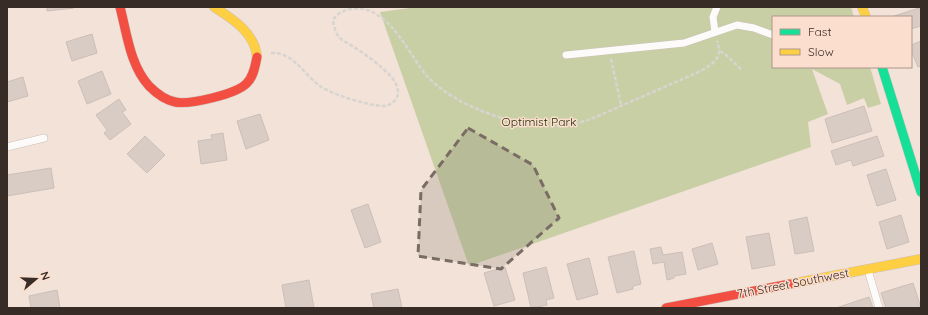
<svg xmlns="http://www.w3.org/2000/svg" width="928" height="315" viewBox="0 0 928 315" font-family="Quicksand,sans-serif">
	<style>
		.green { fill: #c9cfa5 }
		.building { fill: #d8ccc4; stroke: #cbbfb8 }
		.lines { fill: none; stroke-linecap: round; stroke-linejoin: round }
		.lane-casing { stroke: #ccc0b8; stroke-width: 8 }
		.fast-casing { stroke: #ccc0b8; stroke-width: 10 }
		.slow-casing { stroke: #ccc0b8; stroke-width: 10 }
		.jam-casing { stroke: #ccc0b8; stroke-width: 10 }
		.path { stroke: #d8d4d0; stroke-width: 2.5; stroke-dasharray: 4 2; stroke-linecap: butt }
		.lane { stroke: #fdfbf9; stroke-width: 7 }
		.fast { stroke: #16e098; stroke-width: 9 }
		.slow { stroke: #ffcf43; stroke-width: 9 }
		.jam { stroke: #f24e42; stroke-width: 9 }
		.marked { fill: #786c64; fill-opacity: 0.2; stroke: #786c64; stroke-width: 3; stroke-dasharray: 8 5; stroke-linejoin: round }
		.labels { text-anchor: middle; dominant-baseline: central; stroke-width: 3; stroke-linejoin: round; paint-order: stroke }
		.park-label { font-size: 12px; fill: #25300c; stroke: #fcdece }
		.street-label { font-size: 12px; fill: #372c26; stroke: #fcdece }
	</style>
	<rect width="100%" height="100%" fill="#f2e2d8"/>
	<polygon class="green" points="417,7 851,7 854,17 773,17 773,67 870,67 881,104 868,108 864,98 847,105 840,84 812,69 828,114 808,122 811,147 469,266 380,12"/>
	<g class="building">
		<polygon points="47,7 74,7 74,8 47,11"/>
		<polygon points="919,8 921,14 921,26 911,29 911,17 891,17"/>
		<polygon points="92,34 97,53 72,61 66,42"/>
		<polygon points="921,41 921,66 918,67 911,50 911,45"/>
		<polygon points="102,71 111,94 87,104 78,81"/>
		<polygon points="23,77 28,96 7,102 7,82"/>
		<polygon points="119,99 126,110 122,112 131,124 110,140 104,133 107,130 96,115"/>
		<polygon points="864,106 872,131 832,143 825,119"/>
		<polygon points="260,114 269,140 246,149 237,121"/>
		<polygon points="223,133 227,160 201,164 198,141 212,139 211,135"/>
		<polygon points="145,136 165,155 147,173 127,154"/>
		<polygon points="877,136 884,156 853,166 851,160 836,165 831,151"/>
		<polygon points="51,168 54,188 7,196 7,175"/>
		<polygon points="886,169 896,200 877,206 867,175"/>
		<polygon points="368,204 381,242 365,248 351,210"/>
		<polygon points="901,215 909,242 887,249 879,222"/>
		<polygon points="807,217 814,251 795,254 789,221"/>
		<polygon points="769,233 775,265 752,269 746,237"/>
		<polygon points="712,243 718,264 698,270 692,249"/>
		<polygon points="661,247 663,255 682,252 686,274 674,276 674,278 667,280 664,262 653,264 650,249"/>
		<polygon points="634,251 641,284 633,286 633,289 617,293 608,257"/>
		<polygon points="589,258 598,294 577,300 567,264"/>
		<polygon points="505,267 515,300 494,306 484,273"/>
		<polygon points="546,267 554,298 546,300 547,305 531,308 523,273"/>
		<polygon points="309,280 314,308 286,308 282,285"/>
		<polygon points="913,283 921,308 886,308 881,293"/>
		<polygon points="398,289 402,308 374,308 371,294"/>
		<polygon points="57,290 60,308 31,308 29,296"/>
		<polygon points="869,297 873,308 836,308"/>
	</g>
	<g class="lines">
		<g class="lane-casing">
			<g id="lane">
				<polyline points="715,32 713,17 717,7"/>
				<polyline points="566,55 684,43 737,25 754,28 773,35"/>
				<polyline points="7,147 44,138"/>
				<polyline points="868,270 879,308"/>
			</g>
		</g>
		<g class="fast-casing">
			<polyline id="fast" points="882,67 921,192"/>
		</g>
		<g class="slow-casing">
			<g id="slow">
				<path d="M 214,7 C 233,19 255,33 257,57"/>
				<polyline points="862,7 866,17"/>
				<polyline points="790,284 921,259"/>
			</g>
		</g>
		<g class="jam-casing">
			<g id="jam">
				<path d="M 120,7 C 127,34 130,65 149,86 C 156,93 165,100 175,102 C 190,105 237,94 247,83 C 254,76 255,66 257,57"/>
				<polyline points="666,308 790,284"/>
			</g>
		</g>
		<g class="path">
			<polyline points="720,51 726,55 742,70"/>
			<path d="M 271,53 C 294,52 303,74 320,86 C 330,94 370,106 383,106 C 396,105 402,94 395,82 C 392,77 388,73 383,69 C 373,59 360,51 349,44 C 346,42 343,41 341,39 C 336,35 334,27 333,20 C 341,6 364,6 376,14 C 398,27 410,55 426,75 C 456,108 518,128 562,126 C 572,125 582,122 591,119 L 692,75 C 700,71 720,63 719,51 C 719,48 718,44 717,41"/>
			<polyline points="611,59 621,105"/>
		</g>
		<use href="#lane" class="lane"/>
		<use href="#fast" class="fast"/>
		<use href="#slow" class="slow"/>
		<use href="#jam" class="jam"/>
	</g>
	<path class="marked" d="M 468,128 L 533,165 L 559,218 L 501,269 L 418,256 L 421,190 Z"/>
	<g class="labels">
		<g class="park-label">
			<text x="539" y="121">Optimist Park</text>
		</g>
		<g class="street-label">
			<text transform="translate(793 283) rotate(-11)">7th Street Southwest</text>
		</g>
	</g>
	<rect width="928" height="315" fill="none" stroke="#372c26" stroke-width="16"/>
	<rect x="772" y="16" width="140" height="52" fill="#fcdece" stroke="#ad978b"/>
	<rect x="780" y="29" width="20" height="6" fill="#16e098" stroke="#ad978b"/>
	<text x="808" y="36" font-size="12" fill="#372c26">Fast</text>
	<rect x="780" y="49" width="20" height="6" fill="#ffcf43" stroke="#ad978b"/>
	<text x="808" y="56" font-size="12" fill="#372c26">Slow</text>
	<g transform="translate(36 279) rotate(71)" stroke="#fcdece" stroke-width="3" paint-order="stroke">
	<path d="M0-3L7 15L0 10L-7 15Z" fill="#372c26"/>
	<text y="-6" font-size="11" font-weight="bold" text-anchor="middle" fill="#372c26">N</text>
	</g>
</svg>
